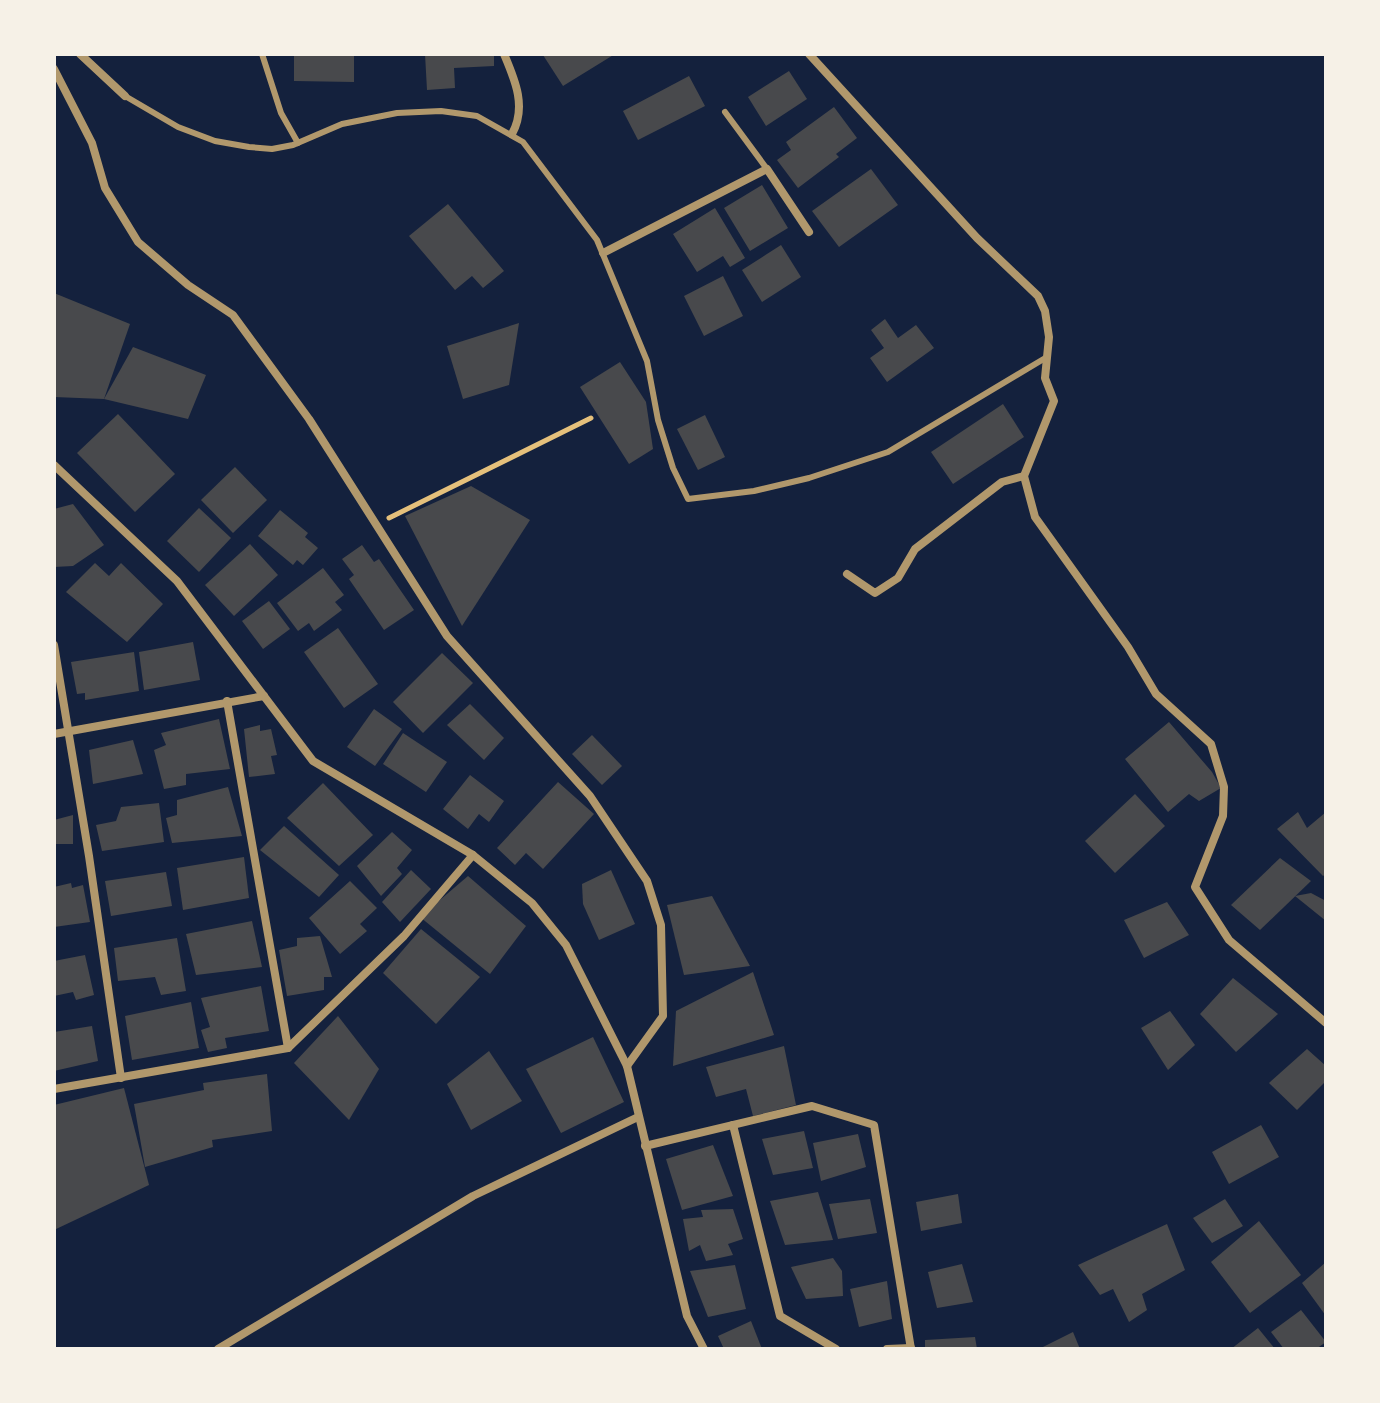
<svg xmlns="http://www.w3.org/2000/svg" width="1380" height="1403" viewBox="0 0 1380 1403" font-family="Jost,sans-serif">
	<style>
		.building { fill: #48494c }
		.lines { fill: none; stroke-linecap: round; stroke-linejoin: round }
		.path { stroke: #e5c07b; stroke-width: 5 }
		.service { stroke: #b1986c; stroke-width: 6 }
		.minor { stroke: #b1986c; stroke-width: 8 }
	</style>
	<rect width="100%" height="100%" fill="#14213d"/>
	<g class="building">
		<polygon points="294,54 354,54 354,82 294,81"/>
		<polygon points="425,54 494,54 494,66 454,68 455,88 427,90"/>
		<polygon points="546,54 615,54 563,86 543,55"/>
		<polygon points="789,71 807,99 766,126 748,97"/>
		<polygon points="689,76 705,106 638,140 623,111"/>
		<polygon points="834,107 857,138 836,154 839,157 798,188 777,160 791,150 786,142"/>
		<polygon points="871,169 898,205 839,247 812,211"/>
		<polygon points="762,185 788,228 750,251 724,208"/>
		<polygon points="448,204 504,271 483,288 472,276 455,290 409,236"/>
		<polygon points="715,208 745,258 730,267 723,256 697,272 673,234"/>
		<polygon points="781,245 801,277 762,302 742,270"/>
		<polygon points="723,276 743,316 704,336 684,296"/>
		<polygon points="54,293 130,324 104,399 54,397"/>
		<polygon points="885,319 898,338 916,325 934,348 887,382 870,358 884,348 871,330"/>
		<polygon points="519,323 509,385 463,399 447,346"/>
		<polygon points="133,347 206,375 188,419 104,399"/>
		<polygon points="620,362 646,402 653,449 629,464 580,387"/>
		<polygon points="1003,404 1024,437 953,484 931,452"/>
		<polygon points="118,414 175,474 135,512 77,453"/>
		<polygon points="705,415 725,457 698,470 677,429"/>
		<polygon points="235,467 267,500 233,533 201,500"/>
		<polygon points="471,486 530,520 462,626 405,516"/>
		<polygon points="73,504 104,545 73,566 54,567 54,509"/>
		<polygon points="199,508 231,538 199,572 167,541"/>
		<polygon points="280,510 308,533 305,537 318,548 303,565 297,560 293,565 258,536"/>
		<polygon points="250,544 278,575 234,616 205,585"/>
		<polygon points="362,545 374,562 379,559 414,610 384,630 349,579 354,575 342,559"/>
		<polygon points="95,563 109,576 121,563 163,604 127,642 66,592"/>
		<polygon points="323,568 344,595 335,602 342,610 314,631 309,623 298,631 277,603"/>
		<polygon points="269,601 290,629 263,649 242,621"/>
		<polygon points="338,628 378,684 344,708 304,652"/>
		<polygon points="193,642 200,680 144,690 139,652"/>
		<polygon points="134,652 139,691 85,700 85,693 77,694 71,662"/>
		<polygon points="442,653 473,683 423,733 393,702"/>
		<polygon points="470,704 504,738 484,760 447,725"/>
		<polygon points="374,709 402,729 375,766 347,747"/>
		<polygon points="219,719 230,769 186,774 186,785 164,789 154,750 166,745 161,733"/>
		<polygon points="1169,722 1212,772 1221,788 1199,801 1189,794 1168,812 1125,759"/>
		<polygon points="260,725 260,731 271,729 277,755 271,756 275,774 249,777 244,729"/>
		<polygon points="403,733 447,762 426,792 383,764"/>
		<polygon points="592,735 622,766 602,785 572,754"/>
		<polygon points="133,740 143,774 93,784 89,750"/>
		<polygon points="470,775 504,801 489,822 479,814 468,829 443,809"/>
		<polygon points="558,782 594,814 543,869 526,853 515,865 497,848"/>
		<polygon points="323,783 373,835 339,866 287,818"/>
		<polygon points="228,787 242,836 172,843 166,818 177,815 177,800"/>
		<polygon points="1135,794 1165,826 1115,873 1085,841"/>
		<polygon points="159,803 164,842 102,851 96,825 116,821 121,807"/>
		<polygon points="1298,812 1307,828 1326,812 1326,874 1323,876 1277,829"/>
		<polygon points="73,815 73,844 54,844 54,820"/>
		<polygon points="284,826 339,875 319,897 260,850"/>
		<polygon points="392,832 412,850 397,868 402,874 381,896 357,866"/>
		<polygon points="244,857 249,898 183,910 177,868"/>
		<polygon points="1280,858 1311,881 1260,930 1231,905"/>
		<polygon points="411,870 431,889 400,922 382,902"/>
		<polygon points="611,870 635,924 599,940 583,904 582,884"/>
		<polygon points="166,872 172,906 111,916 105,881"/>
		<polygon points="468,876 526,926 490,974 420,917"/>
		<polygon points="350,881 377,908 360,924 367,931 340,954 309,918"/>
		<polygon points="71,883 72,888 83,885 90,922 54,927 54,887"/>
		<polygon points="1311,893 1326,901 1326,921 1295,896"/>
		<polygon points="712,896 750,966 684,975 667,905"/>
		<polygon points="1167,902 1189,935 1144,958 1124,920"/>
		<polygon points="252,921 262,967 196,975 186,934"/>
		<polygon points="421,929 480,977 436,1024 383,973"/>
		<polygon points="320,936 332,977 324,977 324,990 287,996 279,950 297,946 297,938"/>
		<polygon points="177,938 186,991 161,995 155,977 118,981 114,948"/>
		<polygon points="85,955 94,995 76,1000 73,992 54,996 54,961"/>
		<polygon points="753,972 774,1035 673,1066 676,1011"/>
		<polygon points="1233,978 1278,1014 1236,1052 1200,1014"/>
		<polygon points="261,986 269,1031 225,1038 227,1048 208,1052 201,1030 210,1027 201,998"/>
		<polygon points="191,1002 199,1048 132,1060 125,1016"/>
		<polygon points="1170,1011 1195,1045 1168,1070 1141,1028"/>
		<polygon points="338,1016 379,1069 349,1120 294,1063"/>
		<polygon points="92,1026 98,1061 54,1071 54,1032"/>
		<polygon points="593,1037 624,1102 561,1133 526,1069"/>
		<polygon points="784,1046 796,1105 753,1116 746,1089 716,1097 706,1067"/>
		<polygon points="1307,1049 1326,1066 1326,1081 1297,1110 1269,1083"/>
		<polygon points="489,1051 522,1101 471,1130 447,1084"/>
		<polygon points="267,1074 272,1131 212,1140 213,1147 145,1167 134,1104 204,1090 203,1083"/>
		<polygon points="124,1088 149,1185 54,1230 54,1105"/>
		<polygon points="1261,1125 1279,1157 1229,1184 1212,1152"/>
		<polygon points="804,1131 813,1168 773,1175 762,1139"/>
		<polygon points="858,1134 866,1167 821,1181 813,1143"/>
		<polygon points="713,1145 733,1196 682,1210 666,1159"/>
		<polygon points="818,1192 833,1240 785,1245 770,1201"/>
		<polygon points="958,1194 962,1223 921,1231 916,1202"/>
		<polygon points="870,1199 877,1233 838,1239 829,1204"/>
		<polygon points="1225,1199 1243,1226 1212,1243 1193,1218"/>
		<polygon points="733,1209 743,1239 728,1244 733,1255 706,1261 700,1245 689,1251 683,1219 703,1217 701,1210"/>
		<polygon points="1259,1221 1301,1275 1250,1313 1211,1262"/>
		<polygon points="1167,1224 1185,1270 1142,1294 1147,1310 1129,1322 1113,1289 1100,1295 1078,1265"/>
		<polygon points="833,1258 842,1271 843,1296 806,1299 791,1267"/>
		<polygon points="1326,1262 1326,1316 1302,1283"/>
		<polygon points="962,1264 973,1302 937,1308 928,1272"/>
		<polygon points="735,1265 746,1309 708,1317 690,1271"/>
		<polygon points="887,1281 892,1319 859,1327 850,1289"/>
		<polygon points="1301,1310 1326,1342 1316,1349 1284,1349 1271,1332"/>
		<polygon points="751,1321 762,1349 724,1349 718,1336"/>
		<polygon points="1258,1328 1275,1349 1231,1349"/>
		<polygon points="1073,1332 1080,1349 1039,1349"/>
		<polygon points="975,1337 977,1349 925,1349 925,1340"/>
	</g>
	<g class="lines">
		<polyline class="path" points="389,518 591,418"/>
		<g class="service">
			<polyline points="262,54 281,113 298,143"/>
			<polyline points="125,96 178,127 215,141 249,147 272,149 293,145 342,124 397,113 441,111 477,116 523,142 597,240 647,361 658,420 673,468 688,499 754,491 809,478 888,452 1047,357"/>
			<polyline points="725,112 767,169"/>
		</g>
		<g class="minor">
			<polyline points="80,54 125,96"/>
			<path d="M 504,54 C 515,80 527,107 512,134"/>
			<polyline points="809,54 977,238 1038,296 1045,311 1049,337 1045,378 1054,401 1024,476 1035,517 1128,647 1156,694 1211,744 1224,787 1223,816 1195,887 1229,940 1326,1023"/>
			<polyline points="54,69 92,143 105,188 138,242 188,285 233,315 309,419 447,636 590,796 647,881 661,925 663,1016 627,1066"/>
			<polyline points="603,253 767,169 809,232"/>
			<polyline points="54,465 177,581 313,761 473,855 532,903 566,945 627,1066 687,1316 704,1349"/>
			<polyline points="847,574 875,593 898,578 915,549 1002,482 1024,476"/>
			<polyline points="54,645 89,856 121,1078"/>
			<polyline points="227,701 288,1048"/>
			<polyline points="54,734 264,696"/>
			<polyline points="54,1089 288,1048 404,936 473,855"/>
			<polyline points="733,1125 780,1316 836,1349"/>
			<polyline points="645,1146 812,1106 874,1125 911,1349"/>
			<polyline points="218,1349 473,1196 638,1117"/>
			<polyline points="887,1349 911,1348"/>
		</g>
	</g>
	<rect width="1380" height="1403" fill="none" stroke="#f6f1e7" stroke-width="112"/>
</svg>
